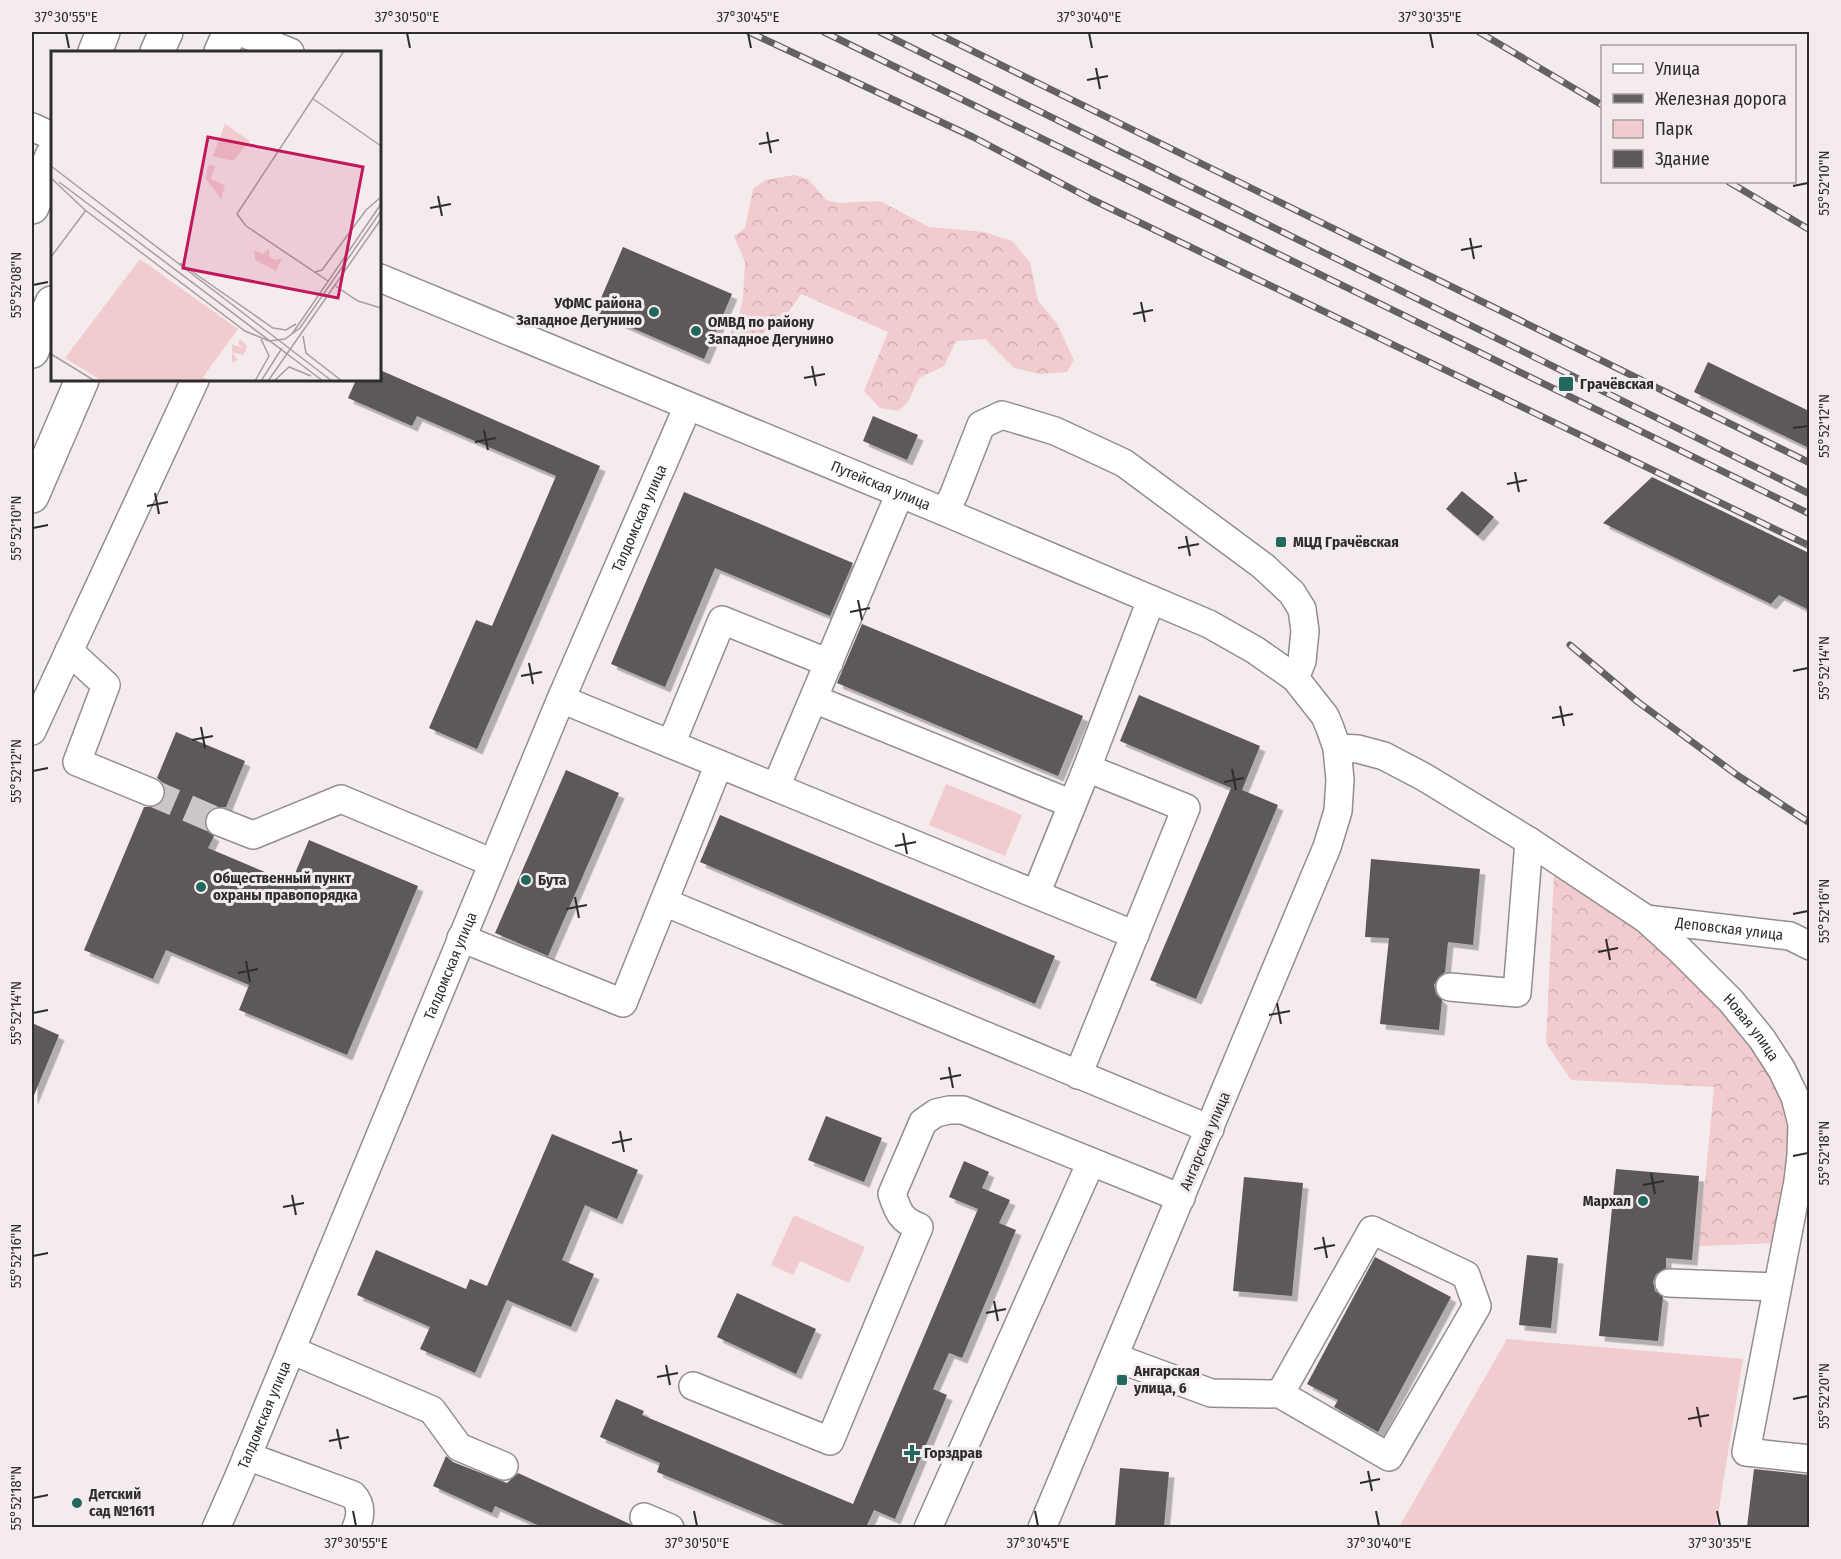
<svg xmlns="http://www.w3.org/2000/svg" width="1841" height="1559" viewBox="0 0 1841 1559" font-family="'Fira Sans Condensed',sans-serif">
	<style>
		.forest { fill: url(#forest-crowns) }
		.park { fill: #f2cbce }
		.building { fill: #5f5859; filter: url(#shadow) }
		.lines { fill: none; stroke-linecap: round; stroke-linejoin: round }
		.minor-tunnel { stroke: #cdc6c6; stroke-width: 27; stroke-dasharray: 27 14; stroke-linecap: butt }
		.minor-casing { stroke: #948d8d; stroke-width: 30 }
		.major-casing { stroke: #948d8d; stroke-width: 36 }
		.minor { stroke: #fff; stroke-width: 27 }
		.major { stroke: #fff; stroke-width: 33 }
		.rail-casing { stroke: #656161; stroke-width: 7 }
		.rail { stroke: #f4ecec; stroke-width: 4.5; stroke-dasharray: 14; stroke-linecap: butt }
		.ticks { fill: none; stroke: #2f2c2c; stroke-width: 2 }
		.poi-dot { fill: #21695e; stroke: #f4ecec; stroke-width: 2 }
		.labels { text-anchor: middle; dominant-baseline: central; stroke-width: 6; stroke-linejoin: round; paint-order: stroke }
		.poi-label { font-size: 15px; font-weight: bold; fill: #2f2c2c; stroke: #f4ecec; text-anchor: start }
		.street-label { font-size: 15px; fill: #2f2c2c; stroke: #f4ecec }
		.inset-road { fill: none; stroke: #a59f9f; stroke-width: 1.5 }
		.view { fill: #c2185b; fill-opacity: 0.15; stroke: #c2185b; stroke-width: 3 }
		.inset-edge { fill: none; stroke: #2f2c2c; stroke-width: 3 }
		.neatline { fill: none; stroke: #2f2c2c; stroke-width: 2 }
		.ticks-label { font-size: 15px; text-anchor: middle; fill: #2f2c2c }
	</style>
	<defs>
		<pattern id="forest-crowns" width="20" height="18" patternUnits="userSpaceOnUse" patternTransform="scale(1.5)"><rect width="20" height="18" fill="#f2cbce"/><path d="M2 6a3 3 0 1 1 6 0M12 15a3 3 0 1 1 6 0" fill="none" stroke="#d0aeb1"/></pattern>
		<filter id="shadow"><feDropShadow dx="5.5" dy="5.5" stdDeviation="0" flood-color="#0004"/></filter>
	</defs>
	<rect width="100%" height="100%" fill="#f4ecec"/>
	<g class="forest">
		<polygon points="794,175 808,179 826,200 839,203 880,201 929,227 984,232 1012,241 1030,262 1038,301 1056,322 1074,360 1067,372 1040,374 1014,368 985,339 956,341 944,366 919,378 908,402 898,411 880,408 864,391 888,332 801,294 778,327 739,343 729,335 737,324 743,298 745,262 734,236 745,228 753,189 765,180"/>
		<polygon points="1554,874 1585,894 1656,943 1736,1018 1777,1076 1795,1126 1781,1243 1699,1246 1714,1087 1571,1080 1546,1043"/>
	</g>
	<g class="park">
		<polygon points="946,784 1022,815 1005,856 929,825"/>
		<polygon points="794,1215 865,1247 849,1283 800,1261 793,1275 771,1265"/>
		<polygon points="1507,1339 1743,1359 1716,1527 1399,1527"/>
	</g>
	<g class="building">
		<polygon points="623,247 732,294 704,359 595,312"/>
		<polygon points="1708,362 1809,411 1809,448 1694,392"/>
		<polygon points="380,370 600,466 477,749 429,728 476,620 492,626 556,476 417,416 412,426 348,398 356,380 380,380"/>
		<polygon points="873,416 918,435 907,460 863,441"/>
		<polygon points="1652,477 1809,553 1809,610 1779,595 1771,604 1603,523"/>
		<polygon points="1462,491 1494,517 1478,536 1446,509"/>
		<polygon points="684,492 853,563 830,616 715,568 665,687 611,664"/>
		<polygon points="862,624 1083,716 1058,776 837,683"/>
		<polygon points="1139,695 1260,746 1242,790 1278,805 1196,999 1150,980 1231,788 1120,741"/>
		<polygon points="176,732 245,761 226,807 217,807 210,810 206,816 205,825 208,832 214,836 208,848 291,883 309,840 418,886 347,1055 239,1010 249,985 166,950 153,979 84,950 144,807 153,807 159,805 164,798 165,789 163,783 157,778"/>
		<polygon points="566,770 619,793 548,956 495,933"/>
		<polygon points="720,815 1055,956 1035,1004 700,862"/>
		<polygon points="1371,859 1480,869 1473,945 1448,942 1445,972 1438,978 1434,985 1436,994 1442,1000 1439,1030 1380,1024 1389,938 1365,937"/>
		<polygon points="32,1023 59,1035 32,1100"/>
		<polygon points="826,1116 882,1138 864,1182 808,1160"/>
		<polygon points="552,1134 638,1170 617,1219 585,1205 562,1260 594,1274 571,1327 507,1300 475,1373 420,1349 430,1327 357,1295 376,1250 466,1289 470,1279 487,1286"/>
		<polygon points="964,1161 989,1172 982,1188 1010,1200 999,1223 1016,1230 962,1358 949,1353 933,1389 947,1395 895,1519 874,1510 866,1527 789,1527 657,1472 660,1463 600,1437 616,1399 644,1411 642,1415 853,1504 978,1209 949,1197"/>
		<polygon points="1616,1169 1699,1176 1692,1260 1666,1258 1666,1268 1656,1274 1653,1282 1655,1291 1663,1297 1658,1341 1599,1336"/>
		<polygon points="1244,1177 1303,1183 1292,1296 1233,1291"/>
		<polygon points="1527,1255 1558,1258 1551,1328 1519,1325"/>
		<polygon points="1375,1257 1451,1297 1378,1432 1334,1407 1338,1400 1307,1384"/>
		<polygon points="737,1293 816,1329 796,1374 717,1337"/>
		<polygon points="446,1456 453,1462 507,1483 518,1473 630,1524 633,1527 542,1527 495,1506 492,1513 433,1486"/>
		<polygon points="1120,1468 1169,1472 1164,1527 1115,1527"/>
		<polygon points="1754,1469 1809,1475 1809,1527 1747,1527"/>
	</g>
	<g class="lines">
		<polyline class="minor-tunnel" points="150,792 220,822"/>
		<g class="minor-casing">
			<g id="minor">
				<polyline points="240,32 290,52"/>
				<polyline points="32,127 52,136"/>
				<path id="s1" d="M 380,278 L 945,512 L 1209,624 L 1255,650 L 1295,678 L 1325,716 L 1330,728 L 1337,748 L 1340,780 L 1338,811 L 1327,847 L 1042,1528"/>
				<polyline points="945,512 954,494 981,425 1002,415 1055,431 1124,463 1263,566 1292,593 1302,609 1305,631 1302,661 1295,678"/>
				<polyline points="69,651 106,685 77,762 150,792"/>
				<polyline points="561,699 1135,935"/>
				<polyline points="814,699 1072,804"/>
				<polyline points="32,731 195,380"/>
				<polyline points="671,744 722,620 829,663"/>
				<path id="s2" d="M 1337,748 L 1358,749 L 1384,756 L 1424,777 L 1529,841 L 1646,919 L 1681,951 L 1731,1001 L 1762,1039 L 1782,1070 L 1795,1097 L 1802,1124 L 1801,1155 L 1798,1181 L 1746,1452 L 1810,1459"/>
				<polyline points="776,787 900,493"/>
				<polyline points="220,822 253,835 341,799 493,863"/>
				<polyline points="1036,894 1087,768 1151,600"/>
				<polyline points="664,902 1210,1129"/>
				<path id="s3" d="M 1646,919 L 1790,936 L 1810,946"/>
				<polyline points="461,938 623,1003 719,764"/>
				<polyline points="1450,987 1517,993 1529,841"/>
				<polyline points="1078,1075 1186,808 1087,768"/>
				<polyline points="1669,1283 1777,1287"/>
				<polyline points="291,1350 432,1410 459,1447 504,1466"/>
				<polyline points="1114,1357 1211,1393 1280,1394 1389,1457 1477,1306 1466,1275 1372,1230 1280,1394"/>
				<path d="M 693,1386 L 830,1441 L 919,1227 C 901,1220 898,1212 892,1194 L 923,1122 L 936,1113 L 949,1110 L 963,1110 L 1181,1198"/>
				<path d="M 247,1456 L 353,1495 C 362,1505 361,1516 356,1528"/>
				<polyline points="644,1517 670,1528"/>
				<path id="s4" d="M 216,1528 L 239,1476 L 561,699 L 688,406"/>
				<polyline points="928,1528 1091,1162"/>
			</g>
		</g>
		<g class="major-casing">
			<g id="major">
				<polyline points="95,52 103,32"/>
				<polyline points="157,52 166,32"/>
				<polyline points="221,52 230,32"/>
				<polyline points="32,207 52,156"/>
				<polyline points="32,351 52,303"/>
				<polyline points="32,496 82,380"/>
			</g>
		</g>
		<use href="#minor" class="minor"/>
		<use href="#major" class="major"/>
		<g class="rail-casing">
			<g id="rail">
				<polyline points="749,32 973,137 1093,200 1810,546"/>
				<polyline points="824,32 1810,514"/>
				<polyline points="880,32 1810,494"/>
				<polyline points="934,32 1810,463"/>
				<polyline points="1479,32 1602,105"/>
				<polyline points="1729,182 1810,230"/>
				<polyline points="1570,645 1638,702 1737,775 1810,823"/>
			</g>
		</g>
		<use href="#rail" class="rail"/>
	</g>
	<path class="ticks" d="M 66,33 L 69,48M 407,33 L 410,48M 748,33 L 751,48M 1089,33 L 1092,48M 1430,33 L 1433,48M 1096,68 L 1100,89M 1087,80 L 1108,76M 767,132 L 771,153M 759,144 L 779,140M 1793,186 L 1808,183M 438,196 L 442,216M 430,208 L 451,204M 1470,238 L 1474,259M 1461,250 L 1482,246M 33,285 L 48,282M 1141,302 L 1145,322M 1133,314 L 1153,310M 812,366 L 816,386M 804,378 L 825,374M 1793,428 L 1808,426M 484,430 L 488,450M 475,442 L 496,438M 1515,472 L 1519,492M 1507,484 L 1527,480M 155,493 L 159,514M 147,506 L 168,502M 33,528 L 48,525M 1186,536 L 1190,556M 1178,548 L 1199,544M 858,600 L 862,620M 850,612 L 870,608M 529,663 L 533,684M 1793,671 L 1808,668M 521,676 L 542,672M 1560,706 L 1564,726M 1552,718 L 1573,714M 201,727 L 205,748M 192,740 L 213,736M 1232,769 L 1236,790M 33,771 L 48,768M 1224,782 L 1244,778M 903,833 L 907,854M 895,846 L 916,842M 575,897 L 579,918M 566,909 L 587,905M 1793,914 L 1808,911M 1606,939 L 1610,960M 1598,952 L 1618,948M 246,961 L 250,982M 238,973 L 258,969M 1277,1003 L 1281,1024M 33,1013 L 48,1010M 1269,1015 L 1290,1011M 949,1067 L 953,1088M 940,1079 L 961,1075M 620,1131 L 624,1152M 612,1143 L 632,1139M 1793,1156 L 1808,1153M 1651,1173 L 1655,1194M 1643,1185 L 1664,1181M 292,1195 L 296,1215M 283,1207 L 304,1203M 1323,1237 L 1327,1258M 1314,1249 L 1335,1245M 33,1256 L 48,1253M 994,1301 L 998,1321M 986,1313 L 1006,1309M 666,1365 L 670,1385M 657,1377 L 678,1373M 1793,1399 L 1808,1396M 1697,1407 L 1701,1427M 1688,1419 L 1709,1415M 337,1429 L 341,1449M 329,1441 L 349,1437M 1368,1471 L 1372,1491M 1360,1483 L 1380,1479M 33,1498 L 48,1495M 353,1511 L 356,1526M 694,1511 L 697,1526M 1035,1511 L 1038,1526M 1376,1511 L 1379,1526M 1717,1511 L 1720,1526"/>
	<g class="poi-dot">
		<circle cx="654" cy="312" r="6"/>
		<circle cx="696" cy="331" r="6"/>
		<rect x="1558" y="376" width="16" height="16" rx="3"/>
		<rect x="1275" y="536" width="12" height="12" rx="3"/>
		<circle cx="526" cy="880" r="6"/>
		<circle cx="201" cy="887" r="6"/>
		<circle cx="1643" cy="1201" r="6"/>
		<rect x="1116" y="1374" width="12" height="12" rx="3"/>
		<path d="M909 1444h6v6h6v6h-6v6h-6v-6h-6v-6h6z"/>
		<circle cx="77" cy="1503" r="6"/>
	</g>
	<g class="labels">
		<g class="poi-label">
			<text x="642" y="303" text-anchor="end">УФМС района<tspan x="642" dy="17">Западное Дегунино</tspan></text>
			<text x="708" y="322">ОМВД по району<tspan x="708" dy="17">Западное Дегунино</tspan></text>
			<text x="1580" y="384">Грачёвская</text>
			<text x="1293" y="542">МЦД Грачёвская</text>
			<text x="213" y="878">Общественный пункт<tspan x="213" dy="17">охраны правопорядка</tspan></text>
			<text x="538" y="880">Бута</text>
			<text x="1631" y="1201" text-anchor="end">Мархал</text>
			<text x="1134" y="1371">Ангарская<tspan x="1134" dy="17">улица, 6</tspan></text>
			<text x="924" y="1453">Горздрав</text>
			<text x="89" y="1494">Детский<tspan x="89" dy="17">сад №1611</tspan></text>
		</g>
		<g class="street-label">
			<text stroke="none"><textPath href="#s1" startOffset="542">Путейская улица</textPath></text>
			<text stroke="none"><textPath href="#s4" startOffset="1095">Талдомская улица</textPath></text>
			<text stroke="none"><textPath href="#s3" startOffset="84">Деповская улица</textPath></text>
			<text stroke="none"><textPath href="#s4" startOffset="609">Талдомская улица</textPath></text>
			<text stroke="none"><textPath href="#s2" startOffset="508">Новая улица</textPath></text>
			<text transform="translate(1205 1141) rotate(-67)">Ангарская улица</text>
			<text stroke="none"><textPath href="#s4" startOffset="123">Талдомская улица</textPath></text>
		</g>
	</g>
	<g transform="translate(51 51)">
		<rect width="330" height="330" fill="#f4ecec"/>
		<path d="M 157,114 L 164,115 L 160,128 L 174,134 L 170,148 L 155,128 ZM 218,198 L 218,205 L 224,209 L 231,207 L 225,220 L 204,209 L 203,199 L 212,203 ZM 189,288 L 196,295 L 194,301 L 192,304 L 181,301 L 187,309 L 181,312 L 181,293 L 192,297 L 187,293 Z" fill="#f2cbce"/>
		<path d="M 174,73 L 199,90 L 182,110 L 162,105 ZM 89,208 L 187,278 L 152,326 L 158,330 L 51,330 L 14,307 Z" fill="#f2cbce"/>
		<path class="inset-road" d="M 261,47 L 330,95M 0,115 L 281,330M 0,127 L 34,159 L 194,280 L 218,290 L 234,288 L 249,277 L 330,160M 8,131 L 272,330M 0,206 L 35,159M 129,212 L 222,277 L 235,279 L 245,273M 264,221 L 271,219 L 315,159 L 330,146M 277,230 L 195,175 L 186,163 L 293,0M 283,234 L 307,250 L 330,257M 241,283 L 330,153M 252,285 L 255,302 L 291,330M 0,303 L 44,330M 204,330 L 218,305 L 210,288M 210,330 L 231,297M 217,330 L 330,168M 223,330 L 238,316 L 260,325"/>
		<path class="view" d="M 157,86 L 312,116 L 287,247 L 132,217 Z"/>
		<rect width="330" height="330" class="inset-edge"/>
	</g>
	<rect width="1841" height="1559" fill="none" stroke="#f4ecec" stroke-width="66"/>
	<rect x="1601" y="45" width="195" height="138" fill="#f4ecec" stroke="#a59f9f" stroke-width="1.5"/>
	<rect x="1613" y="64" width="30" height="9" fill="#ffffff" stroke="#a59f9f" stroke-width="1.5"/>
	<text x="1655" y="75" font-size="18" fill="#2f2c2c">Улица</text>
	<rect x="1613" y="94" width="30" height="9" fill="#656161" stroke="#a59f9f" stroke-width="1.5"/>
	<text x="1655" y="105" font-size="18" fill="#2f2c2c">Железная дорога</text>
	<rect x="1613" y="120" width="30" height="18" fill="#f2cbce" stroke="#a59f9f" stroke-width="1.5"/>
	<text x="1655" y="135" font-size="18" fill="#2f2c2c">Парк</text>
	<rect x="1613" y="150" width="30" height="18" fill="#5f5859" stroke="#a59f9f" stroke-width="1.5"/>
	<text x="1655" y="165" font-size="18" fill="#2f2c2c">Здание</text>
	<rect x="33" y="33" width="1775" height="1493" class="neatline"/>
	<g class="ticks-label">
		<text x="66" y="22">37°30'55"E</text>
		<text x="407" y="22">37°30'50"E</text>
		<text x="748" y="22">37°30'45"E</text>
		<text x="1089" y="22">37°30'40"E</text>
		<text x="1430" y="22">37°30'35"E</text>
		<text transform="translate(1824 183) rotate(-90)" y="5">55°52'10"N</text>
		<text transform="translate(16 285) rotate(-90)" y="5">55°52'08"N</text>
		<text transform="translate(1824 426) rotate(-90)" y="5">55°52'12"N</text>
		<text transform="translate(16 528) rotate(-90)" y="5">55°52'10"N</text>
		<text transform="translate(1824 668) rotate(-90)" y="5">55°52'14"N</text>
		<text transform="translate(16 771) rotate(-90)" y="5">55°52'12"N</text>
		<text transform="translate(1824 911) rotate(-90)" y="5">55°52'16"N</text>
		<text transform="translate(16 1013) rotate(-90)" y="5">55°52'14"N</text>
		<text transform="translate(1824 1153) rotate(-90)" y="5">55°52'18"N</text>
		<text transform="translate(16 1256) rotate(-90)" y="5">55°52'16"N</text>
		<text transform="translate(1824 1396) rotate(-90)" y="5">55°52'20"N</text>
		<text transform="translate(16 1498) rotate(-90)" y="5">55°52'18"N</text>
		<text x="356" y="1548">37°30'55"E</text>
		<text x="697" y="1548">37°30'50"E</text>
		<text x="1038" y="1548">37°30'45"E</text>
		<text x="1379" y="1548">37°30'40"E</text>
		<text x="1720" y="1548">37°30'35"E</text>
	</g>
</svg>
